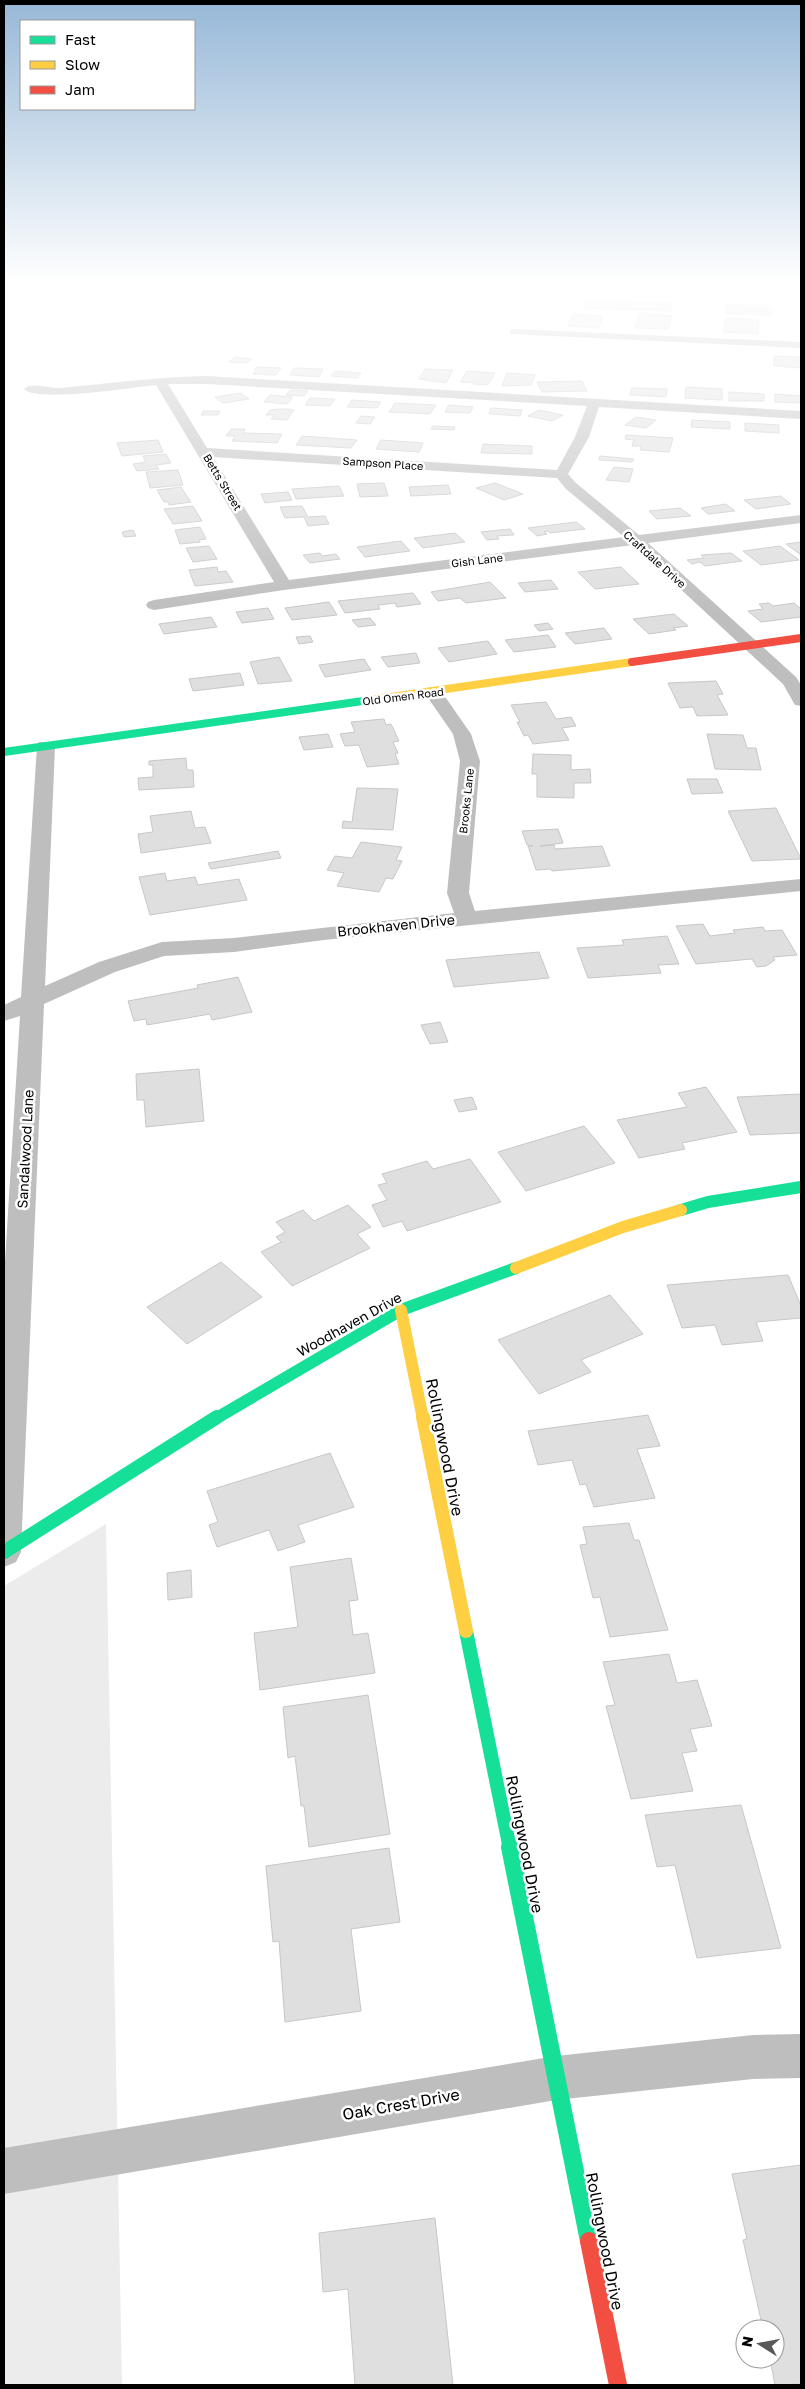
<svg xmlns="http://www.w3.org/2000/svg" width="805" height="2389" viewBox="0 0 805 2389" font-family="'Golos Text',sans-serif">
	<style>
		.green { fill: #ececec }
		.building { fill: #dfdfdf; stroke: #c7c7c7 }
		.lines { fill: none; stroke-linecap: round; stroke-linejoin: round }
		.street { fill: #bebebe; fill-rule: evenodd }
		.fast-far3 { stroke: #16e098; stroke-width: 8 }
		.fast-far2 { stroke: #16e098; stroke-width: 12 }
		.fast-far1 { stroke: #16e098; stroke-width: 14 }
		.fast { stroke: #16e098; stroke-width: 18 }
		.slow-far2 { stroke: #ffcf43; stroke-width: 8 }
		.slow-far1 { stroke: #ffcf43; stroke-width: 12 }
		.slow { stroke: #ffcf43; stroke-width: 14 }
		.jam-far1 { stroke: #f24e42; stroke-width: 8 }
		.jam { stroke: #f24e42; stroke-width: 18 }
		.labels { text-anchor: middle; dominant-baseline: central; stroke-width: 5; stroke-linejoin: round; paint-order: stroke }
		.far-street-label { font-size: 11px; fill: #000; stroke: #fff }
		.street-label { font-size: 14px; fill: #000; stroke: #fff }
		.near-street-label { font-size: 16px; fill: #000; stroke: #fff }
	</style>
	<rect width="100%" height="100%" fill="#fff"/>
	<polygon class="green" points="106,1524 122,2385 4,2385 4,1586"/>
	<g class="building">
		<polygon points="714,280 747,280 747,282 713,281"/>
		<polygon points="760,280 791,280 791,283 767,282"/>
		<polygon points="585,301 671,303 671,311 584,308"/>
		<polygon points="726,305 770,306 772,315 727,314"/>
		<polygon points="643,313 672,316 669,329 635,328 639,314"/>
		<polygon points="573,314 603,316 599,328 568,326"/>
		<polygon points="730,318 759,320 758,334 724,332 725,319"/>
		<polygon points="774,356 801,357 801,368 774,366"/>
		<polygon points="235,357 252,359 246,363 229,362"/>
		<polygon points="257,367 281,368 276,375 253,374"/>
		<polygon points="294,368 323,369 319,377 290,375"/>
		<polygon points="425,369 453,370 446,383 419,379"/>
		<polygon points="335,371 361,373 357,378 331,376"/>
		<polygon points="467,371 495,373 488,385 473,384 474,383 460,382"/>
		<polygon points="507,373 535,375 531,385 502,386"/>
		<polygon points="582,381 587,391 542,392 537,382"/>
		<polygon points="686,387 722,389 722,400 685,398"/>
		<polygon points="632,388 667,389 666,397 630,395"/>
		<polygon points="290,390 308,391 304,396 286,395"/>
		<polygon points="729,392 764,394 764,401 729,401"/>
		<polygon points="241,393 249,399 223,403 215,397"/>
		<polygon points="775,394 801,396 801,403 775,402"/>
		<polygon points="270,395 293,397 287,404 264,402"/>
		<polygon points="310,398 335,399 330,406 305,405"/>
		<polygon points="352,400 381,402 377,408 347,407"/>
		<polygon points="395,403 436,405 430,414 389,412"/>
		<polygon points="449,405 473,407 470,413 445,412"/>
		<polygon points="491,408 522,410 520,416 489,414"/>
		<polygon points="279,409 288,409 294,410 287,420 271,419 274,415 266,415 270,410"/>
		<polygon points="539,410 563,415 552,421 528,416"/>
		<polygon points="203,411 220,411 218,415 201,415"/>
		<polygon points="361,416 375,417 370,424 356,423"/>
		<polygon points="636,417 656,420 646,428 625,425"/>
		<polygon points="692,420 730,422 730,429 691,427"/>
		<polygon points="745,423 779,425 779,433 745,431"/>
		<polygon points="433,426 455,427 454,430 431,429"/>
		<polygon points="231,429 245,429 243,433 282,434 277,443 232,441 235,436 226,436"/>
		<polygon points="626,435 673,438 669,452 640,450 641,446 632,446 634,440 625,439"/>
		<polygon points="302,436 357,440 351,448 296,445"/>
		<polygon points="158,440 163,452 122,456 117,443"/>
		<polygon points="381,440 423,443 419,452 376,449"/>
		<polygon points="483,444 532,446 532,454 481,453"/>
		<polygon points="166,454 171,463 156,465 159,469 137,471 133,464 146,462 143,456"/>
		<polygon points="600,456 634,459 632,462 599,460"/>
		<polygon points="614,467 633,469 629,482 606,480"/>
		<polygon points="178,470 183,485 150,488 146,472"/>
		<polygon points="384,483 388,496 360,497 357,484"/>
		<polygon points="495,483 523,494 504,500 476,488"/>
		<polygon points="448,485 451,494 411,496 409,487"/>
		<polygon points="339,486 344,496 296,499 292,489"/>
		<polygon points="181,487 191,502 169,505 168,502 164,502 157,490"/>
		<polygon points="288,492 292,500 265,503 261,494"/>
		<polygon points="781,496 791,504 756,509 744,500"/>
		<polygon points="726,504 735,511 708,514 701,508"/>
		<polygon points="193,506 202,521 173,524 164,509"/>
		<polygon points="302,506 308,517 325,516 329,524 308,526 304,517 285,518 280,507"/>
		<polygon points="680,508 691,516 657,519 649,511"/>
		<polygon points="576,522 585,529 550,533 548,531 544,532 547,534 537,536 528,528"/>
		<polygon points="200,527 206,539 199,540 200,542 180,544 175,530"/>
		<polygon points="510,529 514,535 497,536 499,539 487,540 481,532"/>
		<polygon points="133,530 136,536 124,537 122,532"/>
		<polygon points="455,533 465,542 423,548 414,538"/>
		<polygon points="401,541 410,551 365,557 357,547"/>
		<polygon points="801,542 801,555 786,544"/>
		<polygon points="209,546 217,559 193,562 186,548"/>
		<polygon points="780,546 799,560 761,565 743,551"/>
		<polygon points="320,553 322,556 336,554 340,559 310,563 303,555"/>
		<polygon points="731,553 742,561 705,566 700,562 692,564 687,560 704,558 701,555"/>
		<polygon points="217,567 218,572 226,571 233,582 195,586 189,570"/>
		<polygon points="621,567 639,584 595,589 578,572"/>
		<polygon points="551,580 558,589 525,592 518,583"/>
		<polygon points="490,582 506,598 466,603 460,598 438,601 431,592"/>
		<polygon points="413,593 421,604 397,607 395,603 378,605 380,609 345,613 338,601"/>
		<polygon points="329,602 337,615 292,620 285,608"/>
		<polygon points="769,603 773,606 794,603 801,609 801,617 761,622 748,611 763,609 759,604"/>
		<polygon points="268,608 274,619 242,623 236,612"/>
		<polygon points="674,614 688,626 673,628 676,630 649,634 633,619"/>
		<polygon points="211,617 217,627 164,634 159,624"/>
		<polygon points="370,618 376,625 358,627 352,620"/>
		<polygon points="548,623 553,629 539,631 534,625"/>
		<polygon points="604,628 612,639 575,644 565,633"/>
		<polygon points="548,635 556,647 514,652 505,640"/>
		<polygon points="310,636 313,642 299,644 296,637"/>
		<polygon points="488,641 497,654 449,662 438,648"/>
		<polygon points="416,653 420,663 388,667 381,657"/>
		<polygon points="279,657 292,681 258,684 250,662"/>
		<polygon points="364,659 371,670 325,677 319,665"/>
		<polygon points="240,673 244,685 193,691 189,679"/>
		<polygon points="716,681 723,694 717,695 728,715 697,716 693,707 680,708 668,683"/>
		<polygon points="546,702 556,719 571,717 576,726 562,728 569,740 533,744 528,735 524,736 517,722 520,722 511,705"/>
		<polygon points="384,719 386,725 391,724 399,741 393,742 398,753 395,754 399,764 367,767 359,745 345,746 340,734 355,732 351,722"/>
		<polygon points="328,734 333,747 304,750 299,737"/>
		<polygon points="707,734 743,735 747,748 756,748 761,770 715,769"/>
		<polygon points="533,754 571,755 571,770 590,769 591,783 574,783 574,798 537,797 537,774 532,774"/>
		<polygon points="186,758 187,770 193,770 194,787 139,790 138,778 153,777 153,765 149,765 149,761"/>
		<polygon points="687,779 717,779 723,793 692,794"/>
		<polygon points="357,788 398,789 393,830 342,828 343,821 352,822"/>
		<polygon points="776,808 801,859 752,861 728,811"/>
		<polygon points="191,811 195,828 205,827 211,843 141,853 138,834 153,832 150,816"/>
		<polygon points="558,829 563,843 540,846 554,845 555,849 602,846 610,866 552,871 551,869 536,870 528,846 533,846 527,845 522,831"/>
		<polygon points="361,842 402,847 396,860 402,861 393,879 386,878 379,892 337,886 344,873 327,870 335,856 352,858"/>
		<polygon points="278,851 281,858 211,869 208,863"/>
		<polygon points="165,873 167,881 195,877 198,885 239,879 247,900 150,915 139,877"/>
		<polygon points="703,924 710,936 735,933 733,930 763,927 765,931 782,930 797,955 773,957 775,960 766,966 757,967 752,959 696,964 676,926"/>
		<polygon points="667,936 679,964 658,965 661,973 588,978 577,948 624,945 622,940"/>
		<polygon points="539,952 549,978 454,987 446,960"/>
		<polygon points="238,977 252,1012 212,1020 210,1014 147,1025 146,1019 134,1021 128,1001 198,988 197,985"/>
		<polygon points="440,1022 448,1042 430,1044 421,1025"/>
		<polygon points="199,1069 204,1121 146,1127 144,1100 137,1100 136,1074"/>
		<polygon points="706,1087 737,1132 682,1143 685,1149 639,1158 617,1120 687,1107 678,1093"/>
		<polygon points="801,1094 801,1133 750,1135 737,1097"/>
		<polygon points="472,1097 477,1109 459,1112 454,1100"/>
		<polygon points="584,1126 615,1163 526,1191 498,1152"/>
		<polygon points="470,1159 501,1202 407,1231 402,1221 383,1227 372,1205 387,1200 378,1185 387,1183 382,1174 427,1161 433,1169"/>
		<polygon points="348,1205 371,1227 357,1234 370,1248 292,1286 261,1252 281,1242 276,1237 285,1232 276,1222 303,1210 314,1221"/>
		<polygon points="221,1262 262,1297 187,1344 147,1307"/>
		<polygon points="788,1275 801,1306 801,1318 756,1322 763,1341 722,1345 715,1325 682,1328 667,1285"/>
		<polygon points="610,1295 643,1334 581,1360 591,1372 539,1394 498,1340"/>
		<polygon points="648,1415 660,1446 637,1449 655,1498 594,1507 586,1484 580,1485 572,1460 538,1465 528,1431"/>
		<polygon points="330,1453 354,1507 298,1525 305,1542 278,1551 269,1530 217,1547 209,1525 218,1522 207,1491"/>
		<polygon points="629,1523 634,1540 639,1540 668,1630 610,1637 600,1597 593,1598 580,1545 587,1544 583,1527"/>
		<polygon points="351,1558 358,1600 349,1601 353,1635 368,1633 375,1673 260,1690 254,1633 298,1627 290,1567"/>
		<polygon points="191,1570 192,1597 168,1600 167,1573"/>
		<polygon points="669,1654 677,1683 697,1680 712,1726 690,1729 697,1751 682,1753 693,1791 631,1799 606,1706 615,1705 603,1662"/>
		<polygon points="368,1695 390,1834 309,1847 304,1806 301,1806 295,1756 288,1758 283,1707"/>
		<polygon points="741,1805 781,1948 697,1958 675,1865 657,1867 645,1815"/>
		<polygon points="389,1848 400,1922 351,1929 361,2011 285,2022 279,1941 273,1942 266,1866"/>
		<polygon points="801,2165 801,2384 775,2385 770,2359 775,2359 775,2329 763,2329 743,2240 747,2239 732,2174"/>
		<polygon points="435,2218 453,2385 355,2385 348,2289 323,2292 319,2233"/>
	</g>
	<g class="lines">
		<g class="street">
			<polygon points="514,329 801,342 801,348 510,334 510,330"/>
			<path d="M 207,376 L 801,411 L 801,419 L 599,407 L 589,437 L 568,474 L 576,483 L 639,535 L 801,515 L 801,523 L 648,543 L 796,677 L 801,685 L 801,706 L 795,705 L 783,684 L 633,545 L 284,590 L 154,610 L 148,608 L 146,605 L 148,602 L 154,600 L 274,582 L 156,385 C 134,387 37,403 24,389 C 31,381 51,389 61,388 C 110,383 158,377 207,376 ZM 168,384 L 207,384 L 587,406 L 575,437 L 557,470 L 207,448 ZM 213,457 L 557,478 L 566,489 L 624,537 L 289,580 Z"/>
			<polygon points="433,687 439,688 471,734 480,761 469,893 475,911 801,879 801,891 324,940 234,952 164,956 115,972 44,1004 21,1552 16,1562 4,1567 4,1278 20,1016 4,1021 4,1005 21,997 37,746 39,742 53,742 55,746 45,986 99,962 162,942 234,938 454,913 447,893 460,761 453,734 424,692 427,688"/>
			<polygon points="801,2034 801,2078 753,2079 556,2100 4,2194 4,2148 556,2056 753,2035"/>
		</g>
		<polyline class="fast-far3" points="4,752 370,700"/>
		<g class="fast-far2">
			<polyline points="681,1210 708,1202 801,1187"/>
			<polyline points="215,1419 401,1310 516,1268"/>
		</g>
		<g class="fast-far1">
			<polyline points="4,1552 217,1417"/>
			<polyline points="466,1631 510,1849"/>
		</g>
		<polyline class="fast" points="510,1847 589,2241"/>
		<polyline class="slow-far2" points="370,700 632,662"/>
		<g class="slow-far1">
			<polyline points="516,1268 623,1227 681,1210"/>
			<polyline points="401,1310 423,1419"/>
		</g>
		<polyline class="slow" points="423,1417 466,1631"/>
		<polyline class="jam-far1" points="632,662 801,638"/>
		<polyline class="jam" points="589,2241 618,2385"/>
	</g>
	<linearGradient id="sky" x2="0" y2="1"><stop stop-color="#97b8d8"/><stop offset="0.46" stop-color="#fff"/><stop offset="1" stop-color="#fff" stop-opacity="0"/></linearGradient>
	<rect width="805" height="614" fill="url(#sky)"/>
	<g class="labels">
		<g class="far-street-label">
			<text transform="translate(383 463) rotate(4)">Sampson Place</text>
			<text transform="translate(223 482) rotate(59)">Betts Street</text>
			<text transform="translate(655 559) rotate(42)">Craftdale Drive</text>
			<text transform="translate(477 560) rotate(-7)">Gish Lane</text>
			<text transform="translate(403 696) rotate(-7)">Old Omen Road</text>
			<text transform="translate(466 801) rotate(-84)">Brooks Lane</text>
		</g>
		<g class="street-label">
			<text transform="translate(396 925) rotate(-6)">Brookhaven Drive</text>
			<text transform="translate(25 1149) rotate(-87)">Sandalwood Lane</text>
			<text transform="translate(349 1324) rotate(-29)">Woodhaven Drive</text>
		</g>
		<g class="near-street-label">
			<text transform="translate(445 1447) rotate(79)">Rollingwood Drive</text>
			<text transform="translate(525 1844) rotate(79)">Rollingwood Drive</text>
			<text transform="translate(401 2104) rotate(-10)">Oak Crest Drive</text>
			<text transform="translate(605 2241) rotate(79)">Rollingwood Drive</text>
		</g>
	</g>
	<rect width="805" height="2389" fill="none" stroke="#000000" stroke-width="10"/>
	<rect x="20" y="20" width="175" height="90" fill="#ffffff" stroke="#999999"/>
	<rect x="30" y="36" width="25" height="8" fill="#16e098" stroke="#999999"/>
	<text x="65" y="45" font-size="15" fill="#000000">Fast</text>
	<rect x="30" y="61" width="25" height="8" fill="#ffcf43" stroke="#999999"/>
	<text x="65" y="70" font-size="15" fill="#000000">Slow</text>
	<rect x="30" y="86" width="25" height="8" fill="#f24e42" stroke="#999999"/>
	<text x="65" y="95" font-size="15" fill="#000000">Jam</text>
	<g transform="translate(760 2344) rotate(281)"><circle r="24" fill="#ffffff" stroke="#999999"/>
	<path d="M0-4L9 19L0 12L-9 19Z" fill="#595959"/>
	<text y="-8" font-size="14" font-weight="bold" text-anchor="middle" fill="#000000">N</text>
	</g>
</svg>
